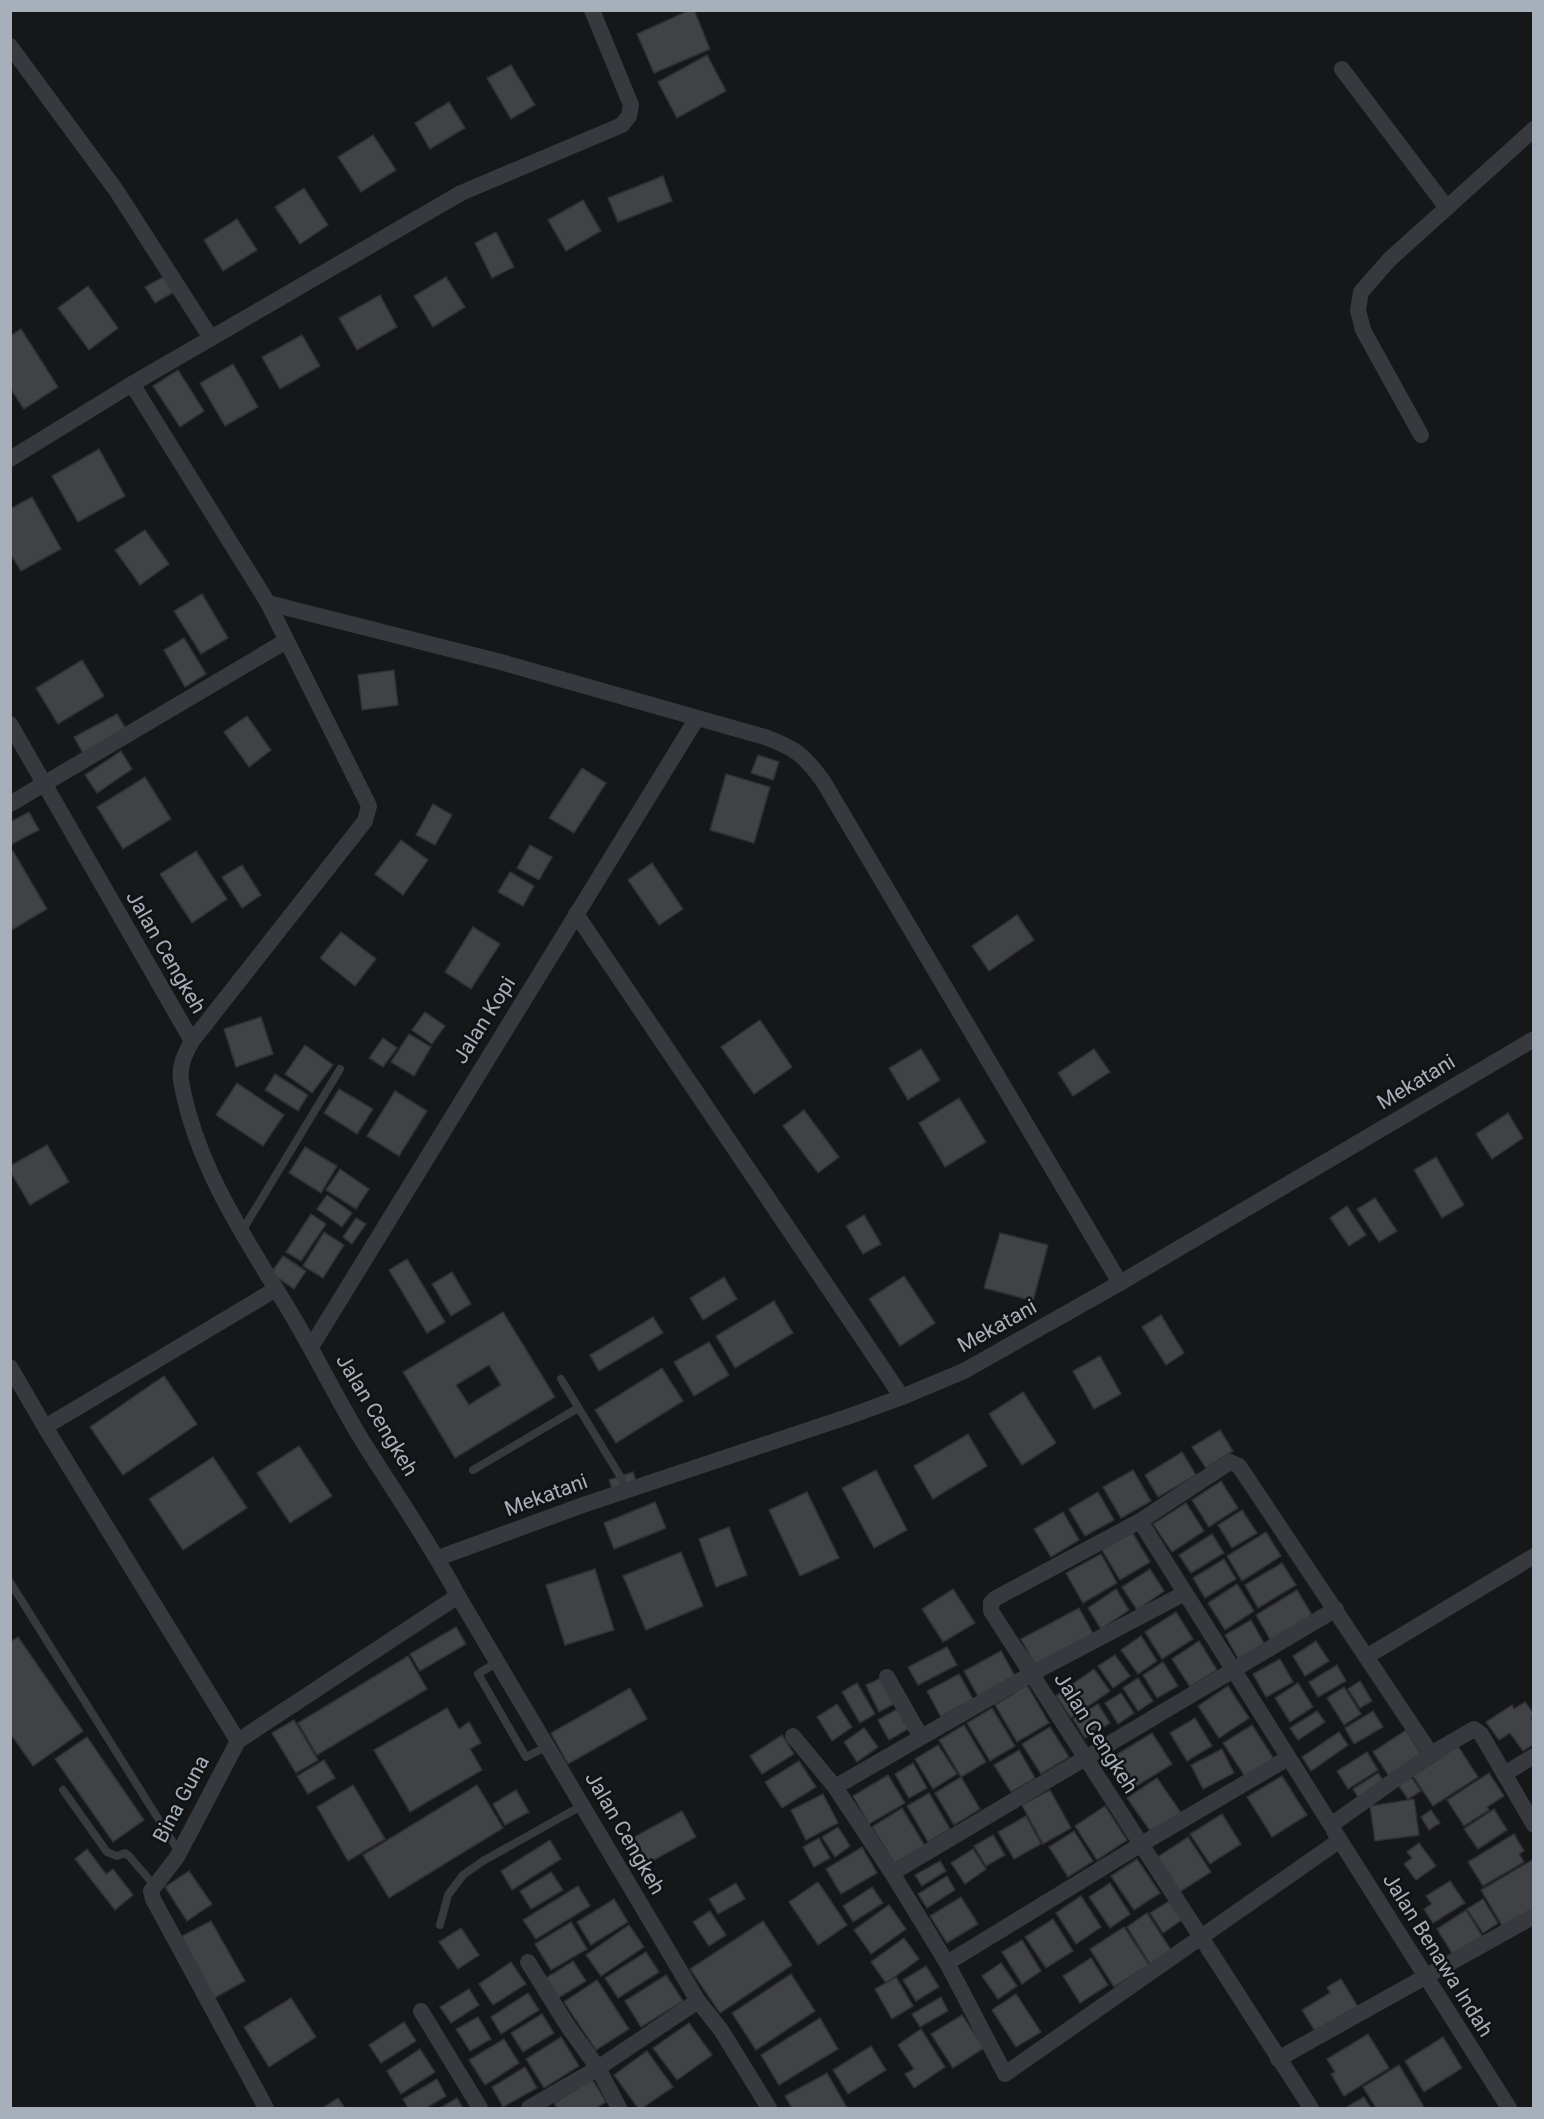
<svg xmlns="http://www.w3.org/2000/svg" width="1544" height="2119" viewBox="0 0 1544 2119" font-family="Roboto,sans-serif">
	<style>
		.building { fill: #404246; stroke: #303135; stroke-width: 1.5; fill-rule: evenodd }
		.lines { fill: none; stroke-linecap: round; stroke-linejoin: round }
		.lane { stroke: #37393e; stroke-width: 8 }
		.street { stroke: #37393e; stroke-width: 16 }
		.labels { text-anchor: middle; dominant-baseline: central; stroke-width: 5; stroke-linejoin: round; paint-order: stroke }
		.street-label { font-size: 21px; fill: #a7b0ba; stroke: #111214 }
	</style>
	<rect width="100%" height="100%" fill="#161719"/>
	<g class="building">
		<polygon points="690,10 694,10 710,49 654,73 637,34"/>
		<polygon points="707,55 726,91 677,118 658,82"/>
		<polygon points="511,65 535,105 511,119 487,78"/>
		<polygon points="449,102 465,128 430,149 415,123"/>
		<polygon points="373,135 396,170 361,192 338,157"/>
		<polygon points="663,176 672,201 618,222 608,198"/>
		<polygon points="304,188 328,225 300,244 275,207"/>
		<polygon points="583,200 601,231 566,251 548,220"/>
		<polygon points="237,219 257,250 223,271 204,240"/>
		<polygon points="496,232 514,267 492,278 475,243"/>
		<polygon points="165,276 174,292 155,303 145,287"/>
		<polygon points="446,277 465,307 433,327 414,296"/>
		<polygon points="88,286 118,328 89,350 58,308"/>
		<polygon points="380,295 397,327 357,350 339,318"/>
		<polygon points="21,329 58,387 24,409 10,388 10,336"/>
		<polygon points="302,335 320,366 280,389 262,357"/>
		<polygon points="233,364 258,407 225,426 200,383"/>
		<polygon points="178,370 204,411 180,427 153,386"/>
		<polygon points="99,449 125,496 78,522 52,476"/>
		<polygon points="32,497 61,549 21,571 10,553 10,509"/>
		<polygon points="145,530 169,564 140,585 115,550"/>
		<polygon points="202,594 228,638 201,654 174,611"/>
		<polygon points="184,638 206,674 185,687 164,650"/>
		<polygon points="82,660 104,696 58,724 36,688"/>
		<polygon points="394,670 398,705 362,710 358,675"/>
		<polygon points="117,714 127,731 84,755 74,737"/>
		<polygon points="247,716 271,750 249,767 224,732"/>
		<polygon points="121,751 132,769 97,793 85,775"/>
		<polygon points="758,755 779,762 773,780 751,773"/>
		<polygon points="582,768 606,783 574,833 549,818"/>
		<polygon points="726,774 770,787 754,843 710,830"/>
		<polygon points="145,777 171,819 123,849 97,807"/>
		<polygon points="433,804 452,815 435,845 416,835"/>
		<polygon points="29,812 39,830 10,845 10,822"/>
		<polygon points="401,840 428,860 403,895 375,874"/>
		<polygon points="530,845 552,857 539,880 517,868"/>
		<polygon points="13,851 47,909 10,931 10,852"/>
		<polygon points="196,851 227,899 192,923 160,874"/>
		<polygon points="652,863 683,909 659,925 628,880"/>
		<polygon points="242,865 261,895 242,908 222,877"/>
		<polygon points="510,872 534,886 523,906 498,892"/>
		<polygon points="1017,915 1034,940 989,971 972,946"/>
		<polygon points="473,927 500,944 471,989 445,972"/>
		<polygon points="341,932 376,959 355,986 320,958"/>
		<polygon points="425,1012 445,1026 432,1044 412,1030"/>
		<polygon points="261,1017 273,1054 236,1067 224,1029"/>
		<polygon points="760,1020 792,1067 754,1094 721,1047"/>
		<polygon points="409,1034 431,1047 414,1076 391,1062"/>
		<polygon points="383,1038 397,1048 383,1067 369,1058"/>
		<polygon points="305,1045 333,1065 312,1093 285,1074"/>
		<polygon points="921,1049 940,1080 908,1100 889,1068"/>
		<polygon points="1094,1049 1110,1072 1073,1096 1058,1073"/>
		<polygon points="275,1074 308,1095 298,1111 265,1090"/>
		<polygon points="237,1083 284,1115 263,1146 216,1115"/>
		<polygon points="339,1089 373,1109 357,1134 324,1113"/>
		<polygon points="395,1091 427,1111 399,1156 367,1136"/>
		<polygon points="959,1098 986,1142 945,1167 919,1123"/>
		<polygon points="804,1110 839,1157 818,1173 783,1126"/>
		<polygon points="1508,1113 1523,1138 1492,1159 1476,1134"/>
		<polygon points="47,1145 69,1182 30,1205 10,1171 10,1166"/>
		<polygon points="305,1147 337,1166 321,1193 289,1173"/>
		<polygon points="1436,1157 1464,1205 1442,1218 1414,1170"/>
		<polygon points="340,1169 369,1189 356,1209 326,1190"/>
		<polygon points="327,1195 352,1213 342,1227 317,1209"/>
		<polygon points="1375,1198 1397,1231 1379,1242 1357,1209"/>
		<polygon points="1347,1206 1366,1235 1349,1246 1330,1218"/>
		<polygon points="311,1214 326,1224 301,1261 286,1252"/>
		<polygon points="864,1215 881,1244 863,1254 846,1226"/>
		<polygon points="356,1218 366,1224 352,1244 343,1237"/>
		<polygon points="324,1232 344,1245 323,1278 303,1266"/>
		<polygon points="1000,1233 1048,1245 1033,1301 984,1288"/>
		<polygon points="283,1256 306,1271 294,1289 271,1273"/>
		<polygon points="407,1259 445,1322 427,1333 389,1270"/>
		<polygon points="452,1272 471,1304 451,1316 432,1284"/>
		<polygon points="904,1276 935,1323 900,1346 869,1299"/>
		<polygon points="724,1277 737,1299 703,1320 690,1298"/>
		<polygon points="774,1301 793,1333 735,1368 716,1336"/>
		<path d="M 503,1312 L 555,1397 L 455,1458 L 403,1372 ZM 489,1365 L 501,1385 L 469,1405 L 456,1385 Z"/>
		<polygon points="1161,1315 1184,1353 1166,1365 1142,1327"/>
		<polygon points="653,1317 663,1333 599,1371 590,1355"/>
		<polygon points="709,1342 729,1375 694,1396 674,1362"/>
		<polygon points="1100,1356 1121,1394 1094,1409 1073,1371"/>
		<polygon points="662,1368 683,1401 616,1443 595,1410"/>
		<polygon points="164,1376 197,1424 123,1475 90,1427"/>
		<polygon points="1023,1392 1056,1443 1022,1465 989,1414"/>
		<polygon points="1220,1430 1233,1451 1206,1468 1192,1447"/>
		<polygon points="968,1434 987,1466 933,1499 914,1466"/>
		<polygon points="299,1446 332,1496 290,1523 257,1473"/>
		<polygon points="1182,1452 1196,1475 1158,1497 1145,1475"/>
		<polygon points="213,1457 247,1508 183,1550 149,1499"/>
		<polygon points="876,1470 907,1530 874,1548 842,1488"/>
		<polygon points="1133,1470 1151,1501 1121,1518 1103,1487"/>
		<polygon points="633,1472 636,1481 612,1489 609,1480"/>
		<polygon points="1221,1481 1238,1508 1209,1527 1192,1500"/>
		<polygon points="807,1492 839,1558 800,1576 769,1510"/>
		<polygon points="1098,1492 1114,1520 1085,1536 1069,1509"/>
		<polygon points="655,1502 666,1528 614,1549 604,1523"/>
		<polygon points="1186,1503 1204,1531 1172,1552 1153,1524"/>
		<polygon points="1242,1510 1257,1533 1232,1548 1218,1525"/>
		<polygon points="1063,1512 1079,1540 1051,1557 1034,1529"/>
		<polygon points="729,1527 747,1575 716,1587 699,1539"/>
		<polygon points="1132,1532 1150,1562 1120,1580 1102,1550"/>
		<polygon points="1266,1532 1281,1556 1242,1581 1227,1556"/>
		<polygon points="1212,1534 1224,1553 1191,1573 1179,1555"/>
		<polygon points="681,1552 703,1606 646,1630 623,1576"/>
		<polygon points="1101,1554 1117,1583 1083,1603 1066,1573"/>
		<polygon points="1224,1559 1236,1579 1205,1598 1193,1578"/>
		<polygon points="1282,1563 1296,1585 1258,1608 1245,1585"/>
		<polygon points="595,1569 614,1630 565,1645 546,1585"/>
		<polygon points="1150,1569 1164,1591 1137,1610 1122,1587"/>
		<polygon points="1237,1584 1254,1611 1225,1630 1208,1603"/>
		<polygon points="953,1589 975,1623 943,1642 922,1609"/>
		<polygon points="1116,1589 1129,1610 1101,1629 1088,1608"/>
		<polygon points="1297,1590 1312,1615 1271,1641 1256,1615"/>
		<polygon points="1079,1608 1095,1637 1037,1669 1021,1639"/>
		<polygon points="1176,1612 1193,1639 1162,1659 1145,1632"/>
		<polygon points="1251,1620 1265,1645 1239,1660 1225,1635"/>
		<polygon points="456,1627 466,1644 420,1671 410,1654"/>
		<polygon points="1141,1636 1157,1661 1138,1674 1121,1650"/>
		<polygon points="18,1637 83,1731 33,1766 10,1733 10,1642"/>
		<polygon points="1199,1641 1217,1670 1190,1687 1172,1659"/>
		<polygon points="1316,1641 1329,1661 1305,1676 1293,1656"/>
		<polygon points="947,1647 957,1665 918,1685 908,1667"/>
		<polygon points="1001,1651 1016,1678 979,1698 964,1671"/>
		<polygon points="1115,1655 1130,1676 1113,1688 1098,1666"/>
		<polygon points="408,1656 427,1689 317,1755 298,1723"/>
		<polygon points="1280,1659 1293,1682 1266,1697 1253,1674"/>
		<polygon points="1163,1662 1178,1686 1157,1698 1143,1675"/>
		<polygon points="1337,1665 1346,1681 1318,1697 1309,1682"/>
		<polygon points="1094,1669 1110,1691 1071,1718 1056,1696"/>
		<polygon points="959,1674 973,1699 941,1717 927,1691"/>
		<polygon points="881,1678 894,1704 879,1712 866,1685"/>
		<polygon points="1138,1678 1153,1701 1138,1711 1123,1688"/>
		<polygon points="1360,1681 1372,1701 1360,1708 1348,1689"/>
		<polygon points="857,1683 875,1714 860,1723 842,1692"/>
		<polygon points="1298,1683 1313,1707 1290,1722 1275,1698"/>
		<polygon points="1027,1685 1049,1723 1017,1742 995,1705"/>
		<polygon points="1228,1686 1249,1718 1219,1738 1198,1706"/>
		<polygon points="1344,1687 1361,1714 1344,1725 1327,1698"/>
		<polygon points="630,1688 647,1719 568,1764 551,1733"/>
		<polygon points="1121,1693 1134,1713 1118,1724 1105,1703"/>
		<polygon points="1525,1702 1534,1714 1531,1719 1534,1722 1534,1744 1523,1751 1510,1733 1499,1740 1486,1722 1512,1705 1514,1709"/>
		<polygon points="837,1704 852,1727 832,1741 817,1717"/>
		<polygon points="1098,1704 1110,1723 1085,1738 1073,1719"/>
		<polygon points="447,1708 459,1729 469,1722 481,1743 470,1749 482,1770 410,1812 374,1750"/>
		<polygon points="992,1708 1015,1746 990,1761 967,1723"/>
		<polygon points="897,1709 908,1729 889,1740 878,1720"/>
		<polygon points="1317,1711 1325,1722 1298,1740 1290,1728"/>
		<polygon points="1373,1711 1383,1727 1354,1744 1345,1728"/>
		<polygon points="1195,1718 1212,1746 1187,1761 1170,1733"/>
		<polygon points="294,1720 318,1760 296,1773 272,1733"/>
		<polygon points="964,1725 986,1762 961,1777 939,1740"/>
		<polygon points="1252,1725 1274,1759 1246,1778 1223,1743"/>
		<polygon points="1050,1727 1069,1757 1041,1774 1022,1744"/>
		<polygon points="864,1728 878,1747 857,1762 844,1742"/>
		<polygon points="1406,1730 1423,1757 1391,1779 1373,1752"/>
		<polygon points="1339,1732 1348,1745 1311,1771 1302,1757"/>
		<polygon points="1152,1733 1172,1764 1130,1790 1111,1758"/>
		<polygon points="782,1735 794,1754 762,1774 750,1756"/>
		<polygon points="87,1737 144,1820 113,1842 55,1759"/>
		<polygon points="938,1745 957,1774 933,1789 915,1759"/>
		<polygon points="1458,1746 1478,1777 1433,1806 1413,1776"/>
		<polygon points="1222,1749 1234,1773 1203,1789 1191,1765"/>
		<polygon points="1019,1750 1035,1778 1011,1792 994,1765"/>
		<polygon points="1367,1752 1378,1770 1348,1789 1337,1771"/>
		<polygon points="324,1760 335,1778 308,1794 297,1776"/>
		<polygon points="799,1761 816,1787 782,1808 765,1782"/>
		<polygon points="913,1763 927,1788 909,1798 895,1774"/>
		<polygon points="1378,1773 1385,1783 1360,1800 1353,1789"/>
		<polygon points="1489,1773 1504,1796 1487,1807 1489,1810 1464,1826 1447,1800"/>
		<polygon points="888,1775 905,1803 869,1824 853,1796"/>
		<polygon points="1282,1776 1307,1815 1272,1837 1247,1797"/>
		<polygon points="961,1777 980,1809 954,1825 935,1793"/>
		<polygon points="1411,1777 1421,1791 1408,1799 1398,1785"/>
		<polygon points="1157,1778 1182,1814 1153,1835 1127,1798"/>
		<polygon points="353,1785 385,1839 348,1861 317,1807"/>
		<polygon points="477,1785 503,1828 389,1898 363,1855"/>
		<polygon points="516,1790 529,1812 505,1825 493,1804"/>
		<polygon points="1050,1790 1071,1828 1043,1844 1022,1805"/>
		<polygon points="929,1793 950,1829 928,1842 907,1806"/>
		<polygon points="823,1794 838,1823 806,1840 791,1810"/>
		<polygon points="1414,1799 1419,1835 1375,1841 1370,1806"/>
		<polygon points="1105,1806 1127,1840 1097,1860 1075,1826"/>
		<polygon points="902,1808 925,1846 895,1864 872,1827"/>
		<polygon points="1494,1809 1507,1830 1478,1849 1464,1829"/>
		<polygon points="1431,1810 1440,1823 1429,1830 1421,1817"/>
		<polygon points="682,1811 696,1837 648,1863 634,1837"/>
		<polygon points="1222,1814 1241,1844 1210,1864 1190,1834"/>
		<polygon points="1026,1816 1041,1844 1014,1859 998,1832"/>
		<polygon points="838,1827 850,1846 835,1857 822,1837"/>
		<polygon points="1074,1831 1093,1861 1068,1877 1049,1847"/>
		<polygon points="1514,1834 1524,1851 1519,1854 1524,1862 1483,1886 1468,1862"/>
		<polygon points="993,1835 1005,1855 986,1866 974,1846"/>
		<polygon points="1188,1837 1211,1872 1178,1893 1156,1858"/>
		<polygon points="819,1838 830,1858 814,1867 803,1847"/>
		<polygon points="550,1840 561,1859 512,1890 501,1871"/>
		<polygon points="1419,1843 1436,1866 1416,1880 1404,1864 1412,1858 1407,1852"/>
		<polygon points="862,1847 877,1873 841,1894 826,1869"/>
		<polygon points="87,1849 106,1874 113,1869 133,1895 115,1910 75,1859"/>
		<polygon points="973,1849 986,1869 965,1884 951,1863"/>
		<polygon points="1137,1859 1160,1893 1134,1910 1111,1876"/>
		<polygon points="1534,1859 1534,1909 1503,1927 1481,1890"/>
		<polygon points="940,1861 946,1871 922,1886 915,1875"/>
		<polygon points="189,1871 212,1904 187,1921 165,1887"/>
		<polygon points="551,1872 563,1890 531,1909 520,1891"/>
		<polygon points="947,1876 955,1890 927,1908 918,1894"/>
		<polygon points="1450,1881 1465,1903 1433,1923 1424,1909 1432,1904 1426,1896"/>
		<polygon points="818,1882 847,1925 818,1945 789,1902"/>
		<polygon points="736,1883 745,1899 718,1914 709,1899"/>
		<polygon points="1110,1883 1130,1914 1110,1928 1089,1897"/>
		<polygon points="578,1886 590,1906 536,1939 523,1920"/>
		<polygon points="872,1887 883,1903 853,1922 843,1906"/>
		<polygon points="1081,1896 1101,1927 1076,1944 1056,1913"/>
		<polygon points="961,1897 978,1924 947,1943 930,1916"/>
		<polygon points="614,1899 628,1922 591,1945 577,1922"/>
		<polygon points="1483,1899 1498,1923 1483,1933 1467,1909"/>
		<polygon points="1171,1900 1183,1919 1163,1933 1150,1913"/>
		<polygon points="889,1905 906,1929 871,1954 854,1930"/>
		<polygon points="1466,1910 1484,1939 1455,1958 1437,1929"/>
		<polygon points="710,1911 726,1935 709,1946 693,1922"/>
		<polygon points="1147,1913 1171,1950 1150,1964 1127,1927"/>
		<polygon points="1053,1919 1073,1951 1046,1968 1025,1937"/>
		<polygon points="211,1921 245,1981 214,1998 180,1937"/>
		<polygon points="763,1921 792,1965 720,2013 690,1969"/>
		<polygon points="571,1922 587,1949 551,1970 535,1944"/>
		<polygon points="629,1925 644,1947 601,1976 586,1955"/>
		<polygon points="1124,1927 1149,1965 1114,1987 1090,1949"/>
		<polygon points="461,1928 479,1955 458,1969 439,1942"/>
		<polygon points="904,1938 919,1959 886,1983 871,1962"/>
		<polygon points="1022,1940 1041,1971 1022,1984 1002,1952"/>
		<polygon points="646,1952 659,1972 618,1998 605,1978"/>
		<polygon points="1091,1958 1108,1985 1080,2003 1063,1976"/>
		<polygon points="573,1961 586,1981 558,1998 546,1978"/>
		<polygon points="511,1962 526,1984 493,2005 479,1984"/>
		<polygon points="1001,1963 1017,1986 998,1999 982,1976"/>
		<polygon points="926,1966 939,1987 916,2001 903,1980"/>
		<polygon points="791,1974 815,2011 756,2050 732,2013"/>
		<polygon points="666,1975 683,2001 641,2027 625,2001"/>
		<polygon points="896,1977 913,2006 892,2019 875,1989"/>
		<polygon points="1341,1979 1358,2007 1316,2033 1302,2010 1330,1993 1327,1987"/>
		<polygon points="597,1980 629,2029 596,2050 564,2002"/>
		<polygon points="469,1989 479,2005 451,2023 440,2007"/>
		<polygon points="528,1993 539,2010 501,2034 491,2017"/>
		<polygon points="1016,1994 1041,2032 1016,2047 992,2010"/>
		<polygon points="941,1997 948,2011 920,2027 912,2014"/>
		<polygon points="291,1998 316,2037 269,2067 244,2027"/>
		<polygon points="542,2014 554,2033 523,2052 511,2033"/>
		<polygon points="962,2015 984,2048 953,2068 931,2034"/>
		<polygon points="478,2017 491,2039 470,2051 456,2029"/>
		<polygon points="820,2018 838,2049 779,2085 761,2055"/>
		<polygon points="404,2022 416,2041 381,2063 369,2045"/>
		<polygon points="689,2023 712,2055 677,2080 653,2048"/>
		<polygon points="921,2029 945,2067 914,2088 905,2074 914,2069 898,2045"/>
		<polygon points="1368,2034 1389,2068 1344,2096 1331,2074 1335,2072 1327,2059"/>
		<polygon points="561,2037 579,2066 544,2088 526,2059"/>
		<polygon points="1443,2037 1462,2068 1424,2092 1405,2061"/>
		<polygon points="504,2039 519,2063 485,2085 469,2060"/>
		<polygon points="871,2046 886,2070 848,2094 833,2070"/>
		<polygon points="420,2049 435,2072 401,2094 387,2071"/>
		<polygon points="647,2051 673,2087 642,2108 638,2108 614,2075"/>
		<polygon points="1399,2065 1424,2107 1421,2108 1376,2108 1363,2087"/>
		<polygon points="525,2067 537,2088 503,2107 492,2087"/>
		<polygon points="827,2073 847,2108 792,2108 785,2096"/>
		<polygon points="437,2079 446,2096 426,2108 408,2108 403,2099"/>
		<polygon points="592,2079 606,2102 596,2108 557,2108 554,2103"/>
		<polygon points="1364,2097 1371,2108 1345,2108"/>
		<polygon points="338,2098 345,2108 323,2108"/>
		<polygon points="457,2098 463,2108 440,2108"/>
	</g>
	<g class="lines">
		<g class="lane">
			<polyline points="242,1231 340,1069"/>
			<polyline points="561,1379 620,1476 626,1491"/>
			<polyline points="473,1470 578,1408"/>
			<polyline points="10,1582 179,1852"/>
			<polyline points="497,1662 478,1674 526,1757 548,1746"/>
			<polyline points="63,1790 107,1852 117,1856 125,1853 129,1856 154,1885"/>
			<polyline points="440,1925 448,1895 463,1875 483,1861 583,1805"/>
		</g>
		<g class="street">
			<polyline points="10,46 116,190 211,338"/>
			<polyline points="1342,69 1447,208"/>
			<path d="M 132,384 L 268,603 L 369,806 L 365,821 L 192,1041 C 185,1054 179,1065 181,1080 C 195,1164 245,1238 289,1310 C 314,1352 335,1395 360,1437 C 393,1490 429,1541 458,1596 L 698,2001 L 721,2030 L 769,2108"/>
			<polyline points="1421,435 1363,330 1358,310 1361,292 1389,260 1534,129"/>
			<polyline points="10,459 132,384 461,193 622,125 629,116 631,105 592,10"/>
			<path d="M 268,603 L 497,661 L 765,737 C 795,748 804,755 823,781 L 1120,1283"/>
			<polyline points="10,724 192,1041"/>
			<polyline points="10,804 286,641"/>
			<polyline points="576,914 902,1397"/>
			<polyline points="311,1347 697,718"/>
			<polyline points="10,1367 45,1427 238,1741"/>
			<polyline points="45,1427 276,1289"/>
			<polyline points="1140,1521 1331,1825 1431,1754 1474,1729 1481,1734 1534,1825"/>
			<polyline points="438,1558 583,1505 850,1416 902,1397 964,1371 1120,1283 1534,1039"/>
			<polyline points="1366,1657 1534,1556"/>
			<polyline points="887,1677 921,1737"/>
			<polyline points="793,1736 835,1787 892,1873 947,1963 1005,2074 1340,1840"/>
			<polyline points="1504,1774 1534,1756"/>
			<polyline points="835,1787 1031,1674 1185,1593"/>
			<polyline points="1334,1831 1509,2108"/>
			<polyline points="892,1873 1336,1609"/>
			<polyline points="528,1962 567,2025 598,2068 619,2108"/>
			<polyline points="947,1963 1140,1845 1288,1758"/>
			<polyline points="421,2011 480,2108"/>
			<polyline points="1278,2059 1534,1916"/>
			<polyline points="266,2108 153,1899 151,1891 177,1857 238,1741 458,1596"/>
			<polyline points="529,2108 598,2068 698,2001"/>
			<polyline points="1311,2108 991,1611 991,1603 996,1598 1140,1521 1230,1462 1239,1466 1431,1754"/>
		</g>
	</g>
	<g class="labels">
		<g class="street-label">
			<text transform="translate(166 952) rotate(60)">Jalan Cengkeh</text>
			<text transform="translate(484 1020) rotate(-58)">Jalan Kopi</text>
			<text transform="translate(1416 1082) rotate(-31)">Mekatani</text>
			<text transform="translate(997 1326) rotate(-29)">Mekatani</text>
			<text transform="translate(377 1415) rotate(59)">Jalan Cengkeh</text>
			<text transform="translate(546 1495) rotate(-20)">Mekatani</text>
			<text transform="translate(1096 1733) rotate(58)">Jalan Cengkeh</text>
			<text transform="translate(181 1799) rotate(-62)">Bina Guna</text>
			<text transform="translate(625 1833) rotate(60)">Jalan Cengkeh</text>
			<text transform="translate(1438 1955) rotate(58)">Jalan Benawa Indah</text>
		</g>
	</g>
	<rect width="1544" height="2119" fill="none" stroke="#a7b0ba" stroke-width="24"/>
</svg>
